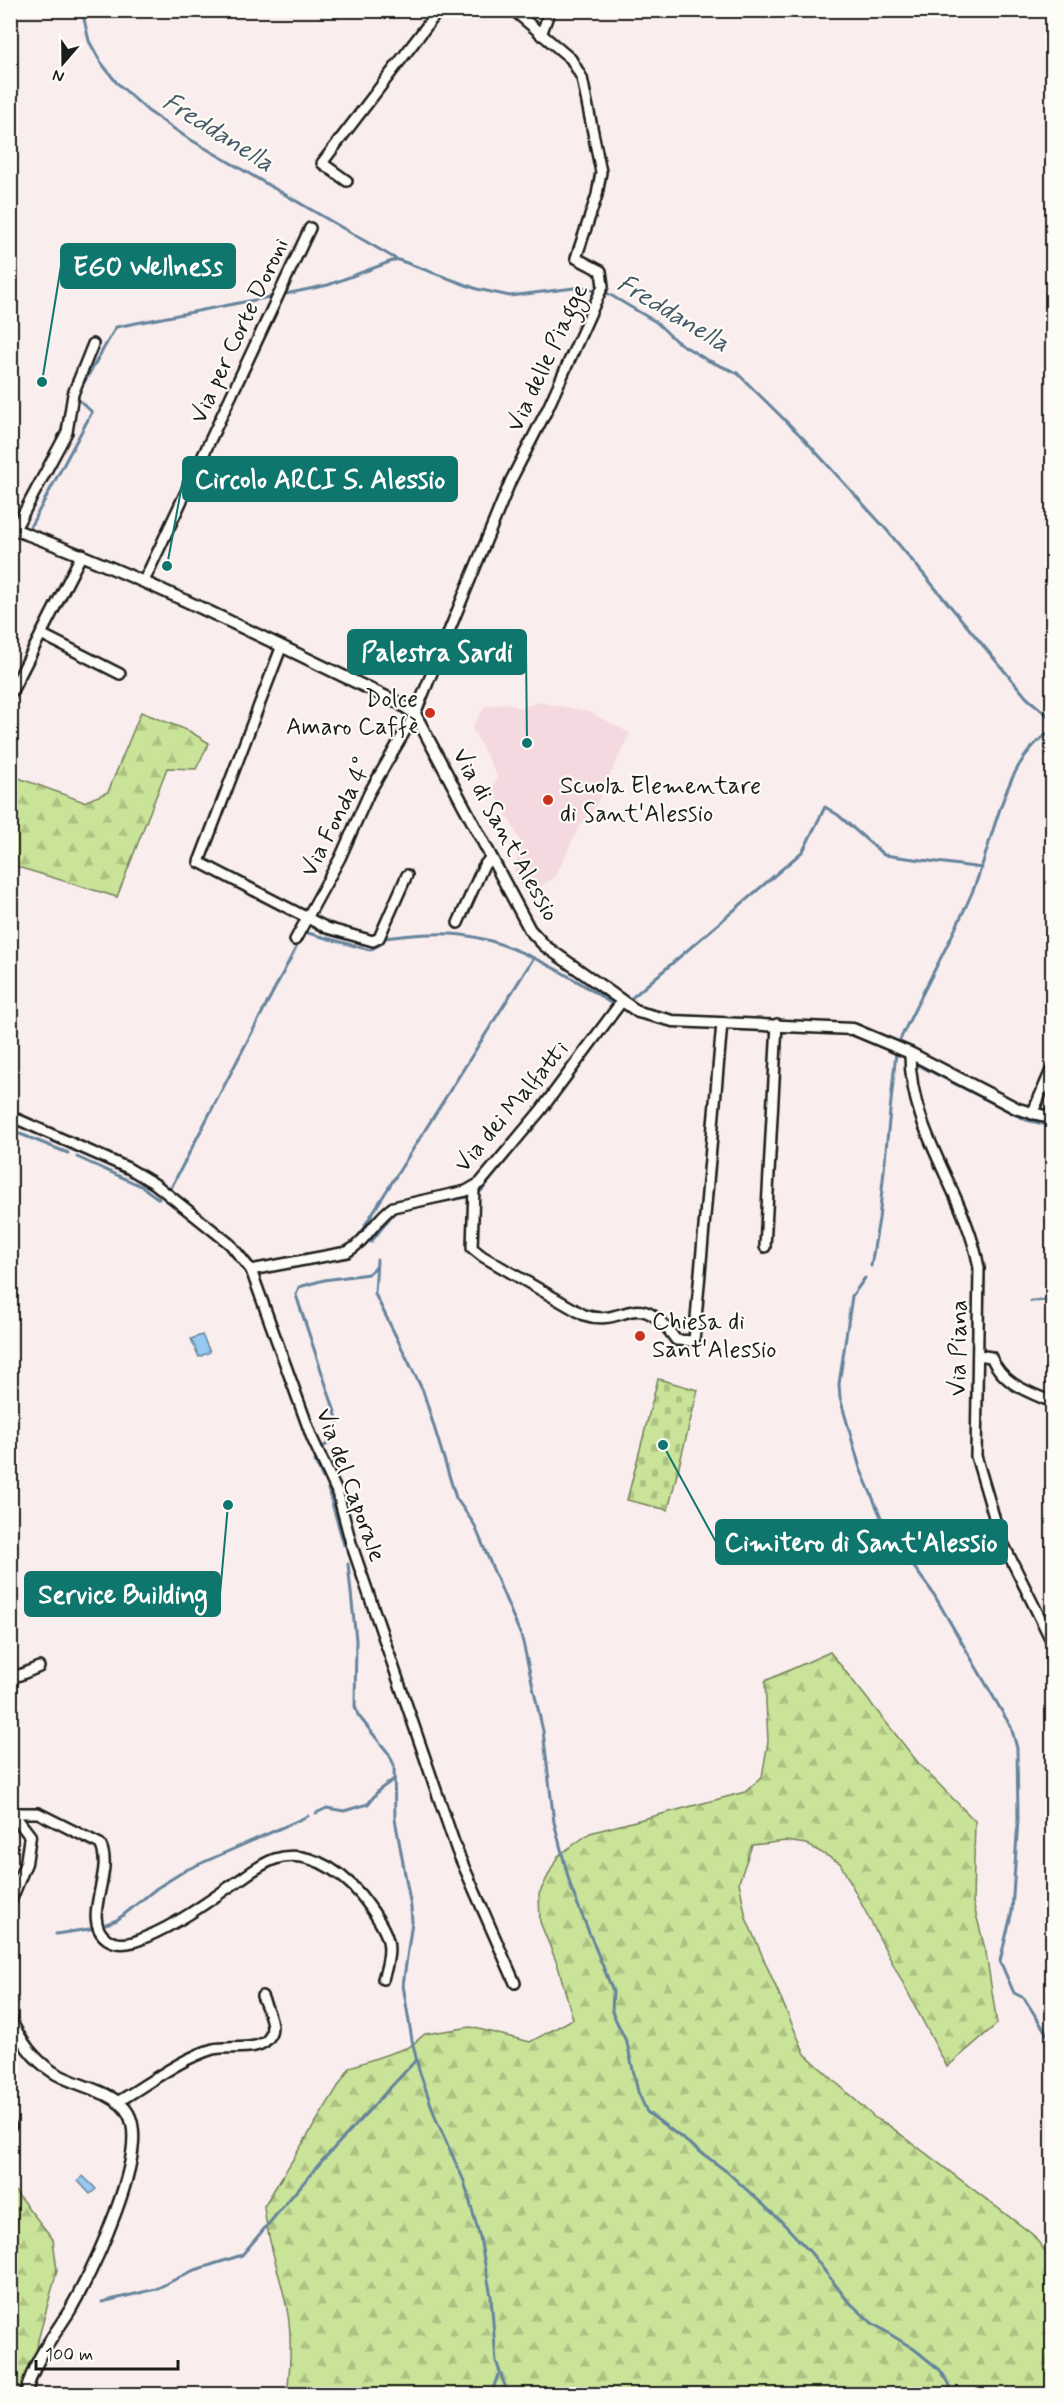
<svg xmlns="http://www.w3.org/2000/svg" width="1063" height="2405" viewBox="0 0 1063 2405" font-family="Mynerve,sans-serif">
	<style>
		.built { fill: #f4dae0 }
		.forest { fill: url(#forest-firs); stroke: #72805a; stroke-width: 1.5 }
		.cemetery { fill: url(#cemetery-stones); stroke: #72805a; stroke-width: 1.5 }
		.water { fill: #95c9f2; stroke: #65849c; stroke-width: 1.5 }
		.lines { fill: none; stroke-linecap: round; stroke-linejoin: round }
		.stream { stroke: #65849c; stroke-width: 3 }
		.minor-casing { stroke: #1c1c1c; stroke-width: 14 }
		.tertiary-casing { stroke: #1c1c1c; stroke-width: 15 }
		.minor { stroke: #fdfcf7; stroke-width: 9 }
		.tertiary { stroke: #fdfcf7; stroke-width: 10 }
		.poi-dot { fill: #c8321e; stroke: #fdfcf7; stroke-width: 2 }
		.labels { text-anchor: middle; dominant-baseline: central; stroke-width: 4.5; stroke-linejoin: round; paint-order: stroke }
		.street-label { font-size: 24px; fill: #1c1c1c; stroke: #fdfcf7 }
		.poi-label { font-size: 24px; fill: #1c1c1c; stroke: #fdfcf7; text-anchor: start }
		.water-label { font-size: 26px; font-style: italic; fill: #465967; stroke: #fdfcf7 }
		.leader { fill: none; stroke: #0f766e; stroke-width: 2 }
		.callout-dot { fill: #0f766e; stroke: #fdfcf7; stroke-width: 2 }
		.callout { fill: #0f766e; stroke: #0f766e; stroke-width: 2 }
		.callout-label { font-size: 26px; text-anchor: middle; font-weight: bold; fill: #fff }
	</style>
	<defs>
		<pattern id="forest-firs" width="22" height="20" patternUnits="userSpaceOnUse" patternTransform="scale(1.5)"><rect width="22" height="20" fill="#c9e399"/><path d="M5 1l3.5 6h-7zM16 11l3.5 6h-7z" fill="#acc283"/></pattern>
		<pattern id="cemetery-stones" width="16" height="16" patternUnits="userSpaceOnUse" patternTransform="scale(1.5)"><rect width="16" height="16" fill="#c9e399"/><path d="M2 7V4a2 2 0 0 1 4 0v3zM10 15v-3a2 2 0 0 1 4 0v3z" fill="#acc283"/></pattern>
	</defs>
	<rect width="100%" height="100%" fill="#f9eded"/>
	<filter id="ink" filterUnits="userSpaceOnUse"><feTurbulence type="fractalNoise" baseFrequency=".0167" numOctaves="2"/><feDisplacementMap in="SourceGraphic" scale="12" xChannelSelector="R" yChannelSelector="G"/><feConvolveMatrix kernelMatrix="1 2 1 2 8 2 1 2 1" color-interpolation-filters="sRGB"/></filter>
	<g filter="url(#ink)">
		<polygon class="built" points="540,702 590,712 630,733 594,810 580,825 555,877 526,896 514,870 521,842 493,790 497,776 472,728 485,706 507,703 519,708"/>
		<g class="forest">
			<polygon points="141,712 189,731 209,743 196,769 167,768 117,897 11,865 11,751 16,777 84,802 108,792"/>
			<path d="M 830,1652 L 920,1765 L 975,1821 L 973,1902 L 986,1953 L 997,2024 L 947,2067 L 840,1863 L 806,1844 L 786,1841 L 752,1845 L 739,1882 L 746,1918 L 805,2054 L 875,2118 L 887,2124 L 1032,2234 L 1052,2260 L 1052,2394 L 287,2394 C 290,2370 292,2340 288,2315 C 282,2278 267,2243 264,2206 L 350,2067 L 409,2047 L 425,2034 L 471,2027 L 530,2042 L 573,2019 L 558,1966 L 540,1922 L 539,1894 L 558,1856 L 590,1833 L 745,1792 L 762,1777 L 768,1741 L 765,1681 Z"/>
			<polygon points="10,2185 53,2239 57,2271 38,2340 33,2394 11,2394"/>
		</g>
		<polygon class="cemetery" points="658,1379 698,1390 668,1510 627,1500"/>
		<g class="water">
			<polygon points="202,1335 210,1352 199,1357 191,1339"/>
			<polygon points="83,2176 96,2189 90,2194 78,2181"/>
		</g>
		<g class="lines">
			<g class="stream">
				<polyline points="82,10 89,41 100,61 116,82 148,111 186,137 396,259 477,289 510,296 582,287 607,293 656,322 676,341 707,360 737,373 803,438 885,528 1027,698 1052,719"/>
				<polyline points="281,295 328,285 395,260"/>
				<polyline points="29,529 92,412 78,399 78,393 116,327 275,296"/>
				<polyline points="10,535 24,539"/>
				<path d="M 304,932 L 370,950 L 381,944 L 384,938 C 410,935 436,932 462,935 C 510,940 578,979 616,1007"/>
				<polyline points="627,1002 803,851 825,807 838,815 884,855 982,868"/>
				<path d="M 899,1042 C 922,992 949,945 971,895 C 994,844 1002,759 1052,731"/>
				<polyline points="918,1065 1026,1120 1052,1126"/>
				<polyline points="577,1069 594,1046"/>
				<polyline points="10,1130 68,1153"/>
				<polyline points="77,1157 141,1186 159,1199"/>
				<polyline points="172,1186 300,940"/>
				<polyline points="481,1191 529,1132"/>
				<polyline points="411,1208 466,1197"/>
				<polyline points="365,1225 533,959"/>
				<polyline points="371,1242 396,1210"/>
				<polyline points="377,1260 375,1294 423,1391 456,1498 474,1524 522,1638 543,1731 554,1822 571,1888 613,1991 612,2012 627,2043 638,2092 647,2112 726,2171 779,2219 811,2253 847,2300 872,2323 914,2349 940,2370 949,2383 952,2394"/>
				<polyline points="871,1266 879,1219 896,1052"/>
				<polyline points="865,1278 852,1296 839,1384 840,1398 860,1468 886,1529 933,1593 1011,1727 1017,1748 1018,1819 1012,1911 1000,1961 1014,1993 1024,1998 1052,2042"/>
				<polyline points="1031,1301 1052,1300"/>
				<polyline points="322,1448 334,1438 338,1421 296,1295 299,1287 324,1280 368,1274 376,1267"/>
				<polyline points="317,1454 315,1461 323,1478"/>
				<polyline points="328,1489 344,1545"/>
				<polyline points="348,1564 356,1640 355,1706 358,1715 389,1754 394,1765 395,1819 411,1907 412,1922 403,1985 412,2040 419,2070 436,2119 464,2181 480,2238 491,2296 496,2361 508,2394"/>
				<polyline points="316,1813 327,1808 344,1811 368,1804 379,1790 394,1779"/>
				<polyline points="106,1924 117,1920 157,1888 186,1870 308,1816"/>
				<polyline points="56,1934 96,1928"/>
				<polyline points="102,2302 156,2289 192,2271 242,2255 321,2162 416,2060"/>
				<polyline points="491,2394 498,2375"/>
			</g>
			<g class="minor-casing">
				<g id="minor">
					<polyline points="541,35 550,10"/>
					<polyline points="347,181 322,163 439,10"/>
					<polyline points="15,529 67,432 73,394 93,344"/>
					<polyline points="144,581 310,228"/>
					<polyline points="41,634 120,674"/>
					<polyline points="281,648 199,862 327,928 373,941 379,938 407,875"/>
					<polyline points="10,695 82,554"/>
					<polyline points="458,923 483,867 490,858"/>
					<polyline points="295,940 340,858 369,793 415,714 511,480 547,410 597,299 603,286 601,271 576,258 597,195 601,172 582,78 571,59 513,10"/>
					<path d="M 910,1053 C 909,1132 966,1193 979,1268 L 976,1456 L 1000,1537 L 1052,1642"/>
					<polyline points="1032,1114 1052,1068"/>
					<polyline points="10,1116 128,1168 155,1184 230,1244 251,1270 312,1438 338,1494 351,1543 457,1851 515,1983"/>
					<path d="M 474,1188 L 472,1248 L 482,1256 L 584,1315 C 626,1329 636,1283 676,1340 L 694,1341 L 722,1023"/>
					<polyline points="765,1247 777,1024"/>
					<path d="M 251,1270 L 347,1252 C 366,1242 375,1219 393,1207 L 466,1191 L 480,1183 L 541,1110 L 622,1001"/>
					<path d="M 978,1355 L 991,1357 C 1003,1384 1026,1391 1052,1402"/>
					<polyline points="10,1679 39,1667"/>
					<path d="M 15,1813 L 38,1813 L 100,1844 C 116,1872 79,1919 107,1939 C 119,1947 134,1943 146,1937 C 177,1924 205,1904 232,1885 C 246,1876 260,1864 275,1859 C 313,1847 350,1878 370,1907 C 390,1936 394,1946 383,1979"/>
					<path d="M 119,2101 C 148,2084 180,2059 213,2049 C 229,2045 261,2053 270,2036 C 276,2024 266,2007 262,1996"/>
					<polyline points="10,2125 11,2126"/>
				</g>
			</g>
			<g class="tertiary-casing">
				<g id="tertiary">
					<path d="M 10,528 C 144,576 271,642 399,703 L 415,714 L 530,930 L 545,946 L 638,1012 L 673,1021 L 853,1029 L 910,1053 L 1018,1109 L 1052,1118"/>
					<polyline points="10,1810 30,1836 26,1863 10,1902"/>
					<path d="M 10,2019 C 21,2041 33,2059 53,2072 C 74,2086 116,2091 128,2113 C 151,2152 91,2273 70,2310 C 53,2337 32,2363 26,2394"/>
				</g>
			</g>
			<use href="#minor" class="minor"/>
			<use href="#tertiary" class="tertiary"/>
		</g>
	</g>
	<g class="poi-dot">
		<circle cx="430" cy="713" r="6"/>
		<circle cx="548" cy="800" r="6"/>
		<circle cx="640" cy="1336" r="6"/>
	</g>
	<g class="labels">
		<g class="street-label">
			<text transform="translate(240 331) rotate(-65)">Via per Corte Doroni</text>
			<text transform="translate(548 358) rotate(-65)">Via delle Piagge</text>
			<text transform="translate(337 818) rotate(-63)">Via Fonda 4°</text>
			<text transform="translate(505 835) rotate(61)">Via di Sant'Alessio</text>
			<text transform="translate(512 1107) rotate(-50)">Via dei Malfatti</text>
			<text transform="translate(959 1348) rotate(-89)">Via Piana</text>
			<text transform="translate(350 1485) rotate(70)">Via del Caporale</text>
		</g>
		<g class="poi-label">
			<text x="418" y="699" text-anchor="end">Dolce<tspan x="418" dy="28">Amaro Caffè</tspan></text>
			<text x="560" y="786">Scuola Elementare<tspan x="560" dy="28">di Sant'Alessio</tspan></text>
			<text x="652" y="1322">Chiesa di<tspan x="652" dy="28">Sant'Alessio</tspan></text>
		</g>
		<g class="water-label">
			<text transform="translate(218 133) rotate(32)">Freddanella</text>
			<text transform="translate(673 314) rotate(31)">Freddanella</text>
		</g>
	</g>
	<path class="leader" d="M42 382L61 266M167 566L183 479M527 743L526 652M663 1445L716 1542M228 1505L220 1594"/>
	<g class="callout-dot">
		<circle cx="42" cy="382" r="6"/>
		<circle cx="167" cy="566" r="6"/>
		<circle cx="527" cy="743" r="6"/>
		<circle cx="663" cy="1445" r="6"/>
		<circle cx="228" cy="1505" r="6"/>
	</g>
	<g class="callout">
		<rect x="61" y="244" width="174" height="44" rx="6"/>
		<rect x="183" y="457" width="274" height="44" rx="6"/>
		<rect x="348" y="630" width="178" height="44" rx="6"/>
		<rect x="716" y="1520" width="291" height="44" rx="6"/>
		<rect x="25" y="1572" width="195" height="44" rx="6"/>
	</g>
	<g class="callout-label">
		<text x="148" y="275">EGO Wellness</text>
		<text x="320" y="488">Circolo ARCI S. Alessio</text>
		<text x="437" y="661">Palestra Sardi</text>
		<text x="861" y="1551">Cimitero di Sant'Alessio</text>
		<text x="123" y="1603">Service Building</text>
	</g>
	<rect width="1063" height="2405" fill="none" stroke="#fdfcf7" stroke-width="36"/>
	<rect x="18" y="18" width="1027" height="2369" fill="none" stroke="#1c1c1c" stroke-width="2" filter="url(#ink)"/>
	<g transform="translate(63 63) rotate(200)" stroke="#fdfcf7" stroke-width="4.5" paint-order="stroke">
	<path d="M0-4.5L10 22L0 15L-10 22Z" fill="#1c1c1c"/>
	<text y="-9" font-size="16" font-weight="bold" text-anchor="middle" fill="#1c1c1c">N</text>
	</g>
	<path d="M36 2360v9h142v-9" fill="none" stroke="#1c1c1c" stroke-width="3"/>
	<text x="45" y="2360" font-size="18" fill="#1c1c1c" stroke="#fdfcf7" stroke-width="4.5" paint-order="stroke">100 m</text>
</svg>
